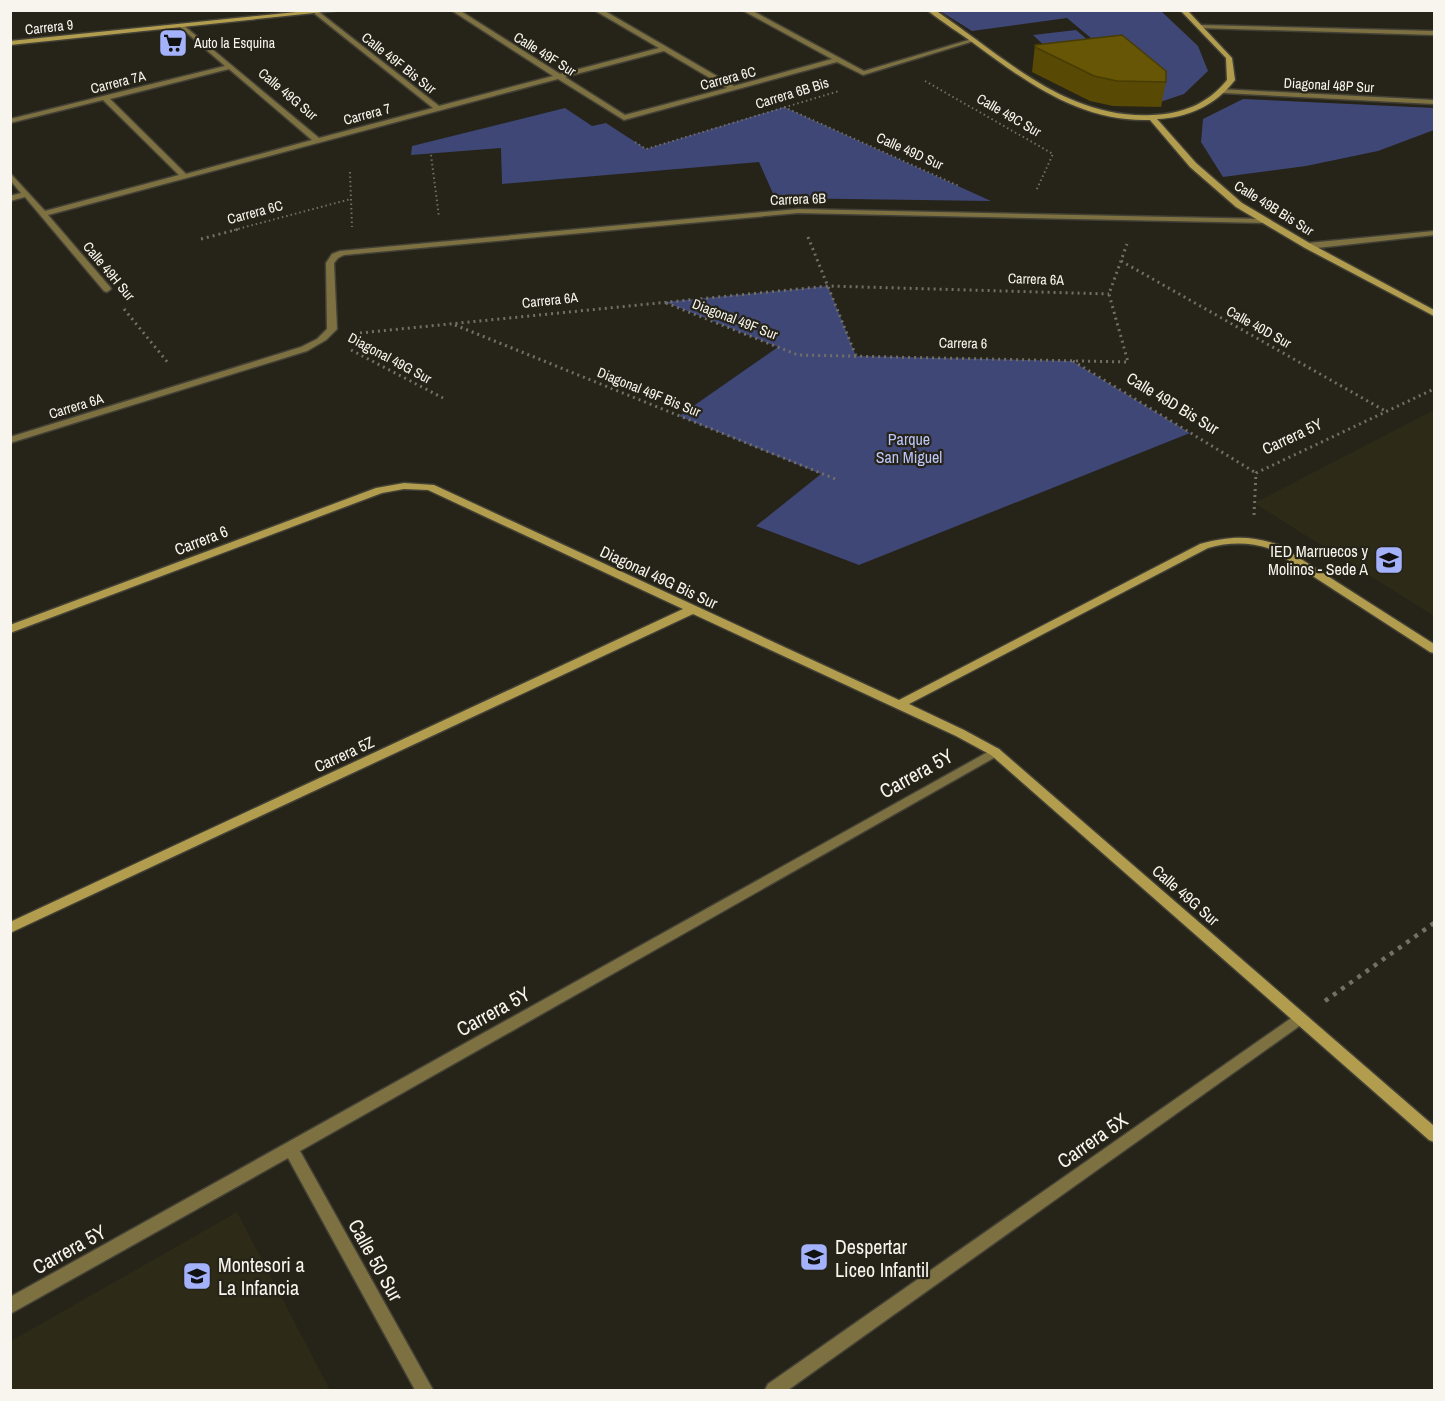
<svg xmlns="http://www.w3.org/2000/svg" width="1445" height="1401" viewBox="0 0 1445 1401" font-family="'Archivo Narrow',sans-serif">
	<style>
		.built { fill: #2e2a18 }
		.green { fill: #3f4776 }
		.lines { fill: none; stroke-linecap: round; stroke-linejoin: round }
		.street-casing { stroke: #434036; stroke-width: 3 }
		.secondary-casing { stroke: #434036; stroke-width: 3 }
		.path-far2 { stroke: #726f65; stroke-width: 2; stroke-dasharray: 1.5 3; stroke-linecap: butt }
		.path-far1 { stroke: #726f65; stroke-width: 3; stroke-dasharray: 2 4; stroke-linecap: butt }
		.path { stroke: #726f65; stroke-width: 4.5; stroke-dasharray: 4 6; stroke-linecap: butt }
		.street { fill: #7d7141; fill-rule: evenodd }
		.secondary { fill: #b19d4d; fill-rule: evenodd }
		.wall { fill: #584a04 }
		.building { fill: #665605; stroke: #473c04; stroke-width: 1.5 }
		.labels { text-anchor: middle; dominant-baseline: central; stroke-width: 4.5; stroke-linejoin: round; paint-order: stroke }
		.far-street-label { font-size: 14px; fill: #f7f5ed; stroke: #262318 }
		.far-poi-label { font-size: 14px; fill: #f7f5ed; stroke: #262318; text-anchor: start }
		.street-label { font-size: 16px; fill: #f7f5ed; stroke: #262318 }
		.park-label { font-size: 16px; fill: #bbc6f9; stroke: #262318 }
		.poi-label { font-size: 16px; fill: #f7f5ed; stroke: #262318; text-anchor: end }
		.near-street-label { font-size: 20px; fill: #f7f5ed; stroke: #262318 }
		.near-poi-label { font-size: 20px; fill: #f7f5ed; stroke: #262318; text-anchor: start }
	</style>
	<rect width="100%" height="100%" fill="#262318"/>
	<g class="built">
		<polygon points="1434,410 1434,616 1254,503"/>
		<polygon points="237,1212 330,1390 11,1390 11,1341"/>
	</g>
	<g class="green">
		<polygon points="940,11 1161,11 1198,46 1208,71 1184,94 1157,103 1160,96 1067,18 972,31"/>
		<polygon points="1076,30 1110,59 1064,64 1033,35"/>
		<polygon points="1243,99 1434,108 1434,130 1378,151 1306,166 1223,177 1201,142 1203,119"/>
		<polygon points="784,107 991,201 775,198 759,162 502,184 501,148 411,155 412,146 565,108 592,126 606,123 646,149"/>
		<polygon points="828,286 856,356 1072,361 1190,433 859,565 756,526 821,474 679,416 778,347 665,302"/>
	</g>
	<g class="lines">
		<g class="street-casing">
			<g id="street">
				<path d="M 451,10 L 459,10 L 560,74 L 659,48 L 594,10 L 603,10 L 734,86 L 832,59 L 742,10 L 751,10 L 864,71 L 972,39 L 977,40 L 863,75 L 837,62 L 624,120 L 558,79 L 48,215 L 110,287 L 111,289 L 107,292 L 104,291 L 25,197 L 10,201 L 10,196 L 21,193 L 10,180 L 10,173 L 45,211 L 179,175 L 103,100 L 10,123 L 10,119 L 225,66 L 180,27 L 180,25 L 182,24 L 319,138 L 433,108 L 315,14 L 315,12 L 319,12 L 439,106 L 553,76 ZM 664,51 L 727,88 L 625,115 L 565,77 ZM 229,69 L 312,140 L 186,174 L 110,99 Z"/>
				<polygon points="1201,25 1434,31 1434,35 1199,28 1198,27"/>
				<polygon points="1220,89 1434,100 1434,104 1223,93 1219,91"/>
				<polygon points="798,209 1265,219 1269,221 1265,223 798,213 344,255 338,258 334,263 337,329 326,340 307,351 10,443 10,437 301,347 317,339 327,329 326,263 332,254 340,251"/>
				<polygon points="1434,231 1434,235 1308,249 1304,246 1308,243"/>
				<polygon points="995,748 999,749 1001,752 999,755 300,1151 433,1390 415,1390 288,1158 10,1314 10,1297"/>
				<polygon points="1300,1012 1305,1014 1307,1018 1305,1022 788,1390 765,1390 768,1384"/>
			</g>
		</g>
		<g class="secondary-casing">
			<g id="secondary">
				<polygon points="316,10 343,10 10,45 10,41"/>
				<path d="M 927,10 L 935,10 C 1003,56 1065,119 1152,115 C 1182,114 1208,104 1227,80 L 1226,58 L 1180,10 L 1187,10 L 1232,58 L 1235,80 C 1216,105 1188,118 1157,119 L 1196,163 L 1242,203 L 1311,244 L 1434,310 L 1434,316 L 1305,248 L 1236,207 L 1190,167 L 1150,120 C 1081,122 1029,84 976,45 C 960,33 943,23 927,10 Z"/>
				<path d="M 404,483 L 434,485 L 899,700 L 1200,544 C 1230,536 1249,535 1279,545 L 1434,644 L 1434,653 L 1430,652 L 1271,549 C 1249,542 1230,542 1208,548 L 909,704 L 964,730 L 999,749 L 1434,1126 L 1434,1142 L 1429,1140 L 991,755 L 956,736 L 693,614 L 10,933 L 10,922 L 683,609 L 428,490 L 404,489 L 382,493 L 10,633 L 10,625 L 376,488 Z"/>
			</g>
		</g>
		<g class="path-far2">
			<polyline points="925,81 1053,154 1036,191"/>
			<polyline points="784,107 959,186"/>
			<polyline points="635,142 646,149 839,91"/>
			<polyline points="431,155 439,217"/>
			<polyline points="350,172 352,227"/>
			<polyline points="234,230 351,199"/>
		</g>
		<g class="path-far1">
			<polyline points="808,237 856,356"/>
			<polyline points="201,239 239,229"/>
			<polyline points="1121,261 1387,412"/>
			<polyline points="666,303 798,355 1128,362 1109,294 1127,244"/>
			<polyline points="124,309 169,364"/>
			<polyline points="455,325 838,480"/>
			<polyline points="360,333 828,286 1109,294"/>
			<polyline points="351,350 443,398"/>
			<polyline points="1073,361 1256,473"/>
			<polyline points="1254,515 1256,473 1434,389"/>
		</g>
		<polyline class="path" points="1325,1001 1434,923"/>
		<use href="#street" class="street"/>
		<use href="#secondary" class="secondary"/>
	</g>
	<polygon class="wall" points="1035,45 1166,82 1161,107 1113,106 1090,101 1032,72"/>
	<polygon class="building" points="1122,35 1166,71 1166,82 1117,81 1094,76 1035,47 1035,45"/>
	<defs>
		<g id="supermarket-square" transform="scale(1.5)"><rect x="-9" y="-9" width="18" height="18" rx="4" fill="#a4b2fc" stroke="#262318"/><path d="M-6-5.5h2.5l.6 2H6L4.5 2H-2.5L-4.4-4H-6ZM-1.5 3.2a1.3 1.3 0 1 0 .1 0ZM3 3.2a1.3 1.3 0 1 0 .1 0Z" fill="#111"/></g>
		<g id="school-square" transform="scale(1.5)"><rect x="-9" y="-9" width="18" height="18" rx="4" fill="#a4b2fc" stroke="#262318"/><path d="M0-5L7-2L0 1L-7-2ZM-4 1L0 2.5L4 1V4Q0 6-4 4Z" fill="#111"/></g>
	</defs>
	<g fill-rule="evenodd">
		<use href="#supermarket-square" x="173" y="43"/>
		<use href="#school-square" x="1389" y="560"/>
		<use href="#school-square" x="814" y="1257"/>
		<use href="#school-square" x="197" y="1276"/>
	</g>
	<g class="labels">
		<g class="far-street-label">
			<text transform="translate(49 27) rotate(-6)">Carrera 9</text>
			<text transform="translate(545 54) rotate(32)">Calle 49F Sur</text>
			<text transform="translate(399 63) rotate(38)">Calle 49F Bis Sur</text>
			<text transform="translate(728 78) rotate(-15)">Carrera 6C</text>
			<text transform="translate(118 82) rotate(-14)">Carrera 7A</text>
			<text transform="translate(1329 85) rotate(3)">Diagonal 48P Sur</text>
			<text transform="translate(792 93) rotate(-17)">Carrera 6B Bis</text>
			<text transform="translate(288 94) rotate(40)">Calle 49G Sur</text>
			<text transform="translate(367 114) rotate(-15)">Carrera 7</text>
			<text transform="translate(1009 115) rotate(30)">Calle 49C Sur</text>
			<text transform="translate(910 151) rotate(24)">Calle 49D Sur</text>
			<text transform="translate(798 199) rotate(-2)">Carrera 6B</text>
			<text transform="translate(1274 208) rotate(32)">Calle 49B Bis Sur</text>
			<text transform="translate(255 212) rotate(-15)">Carrera 6C</text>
			<text transform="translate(109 271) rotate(50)">Calle 49H Sur</text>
			<text transform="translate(1036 279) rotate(2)">Carrera 6A</text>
			<text transform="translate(550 300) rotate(-6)">Carrera 6A</text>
			<text transform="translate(735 319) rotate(21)">Diagonal 49F Sur</text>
			<text transform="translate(1259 327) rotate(29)">Calle 40D Sur</text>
			<text transform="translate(963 343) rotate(1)">Carrera 6</text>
			<text transform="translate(390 358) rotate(28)">Diagonal 49G Sur</text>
			<text transform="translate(649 392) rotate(22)">Diagonal 49F Bis Sur</text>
			<text transform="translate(76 406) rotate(-17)">Carrera 6A</text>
		</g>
		<g class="far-poi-label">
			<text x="194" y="43">Auto la Esquina</text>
		</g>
		<g class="street-label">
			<text transform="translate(1173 403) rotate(31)">Calle 49D Bis Sur</text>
			<text transform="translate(1292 436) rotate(-25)">Carrera 5Y</text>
			<text transform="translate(201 540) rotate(-21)">Carrera 6</text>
			<text transform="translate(659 577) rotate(25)">Diagonal 49G Bis Sur</text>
			<text transform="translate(344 754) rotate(-25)">Carrera 5Z</text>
			<text transform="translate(1186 895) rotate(41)">Calle 49G Sur</text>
		</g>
		<g class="park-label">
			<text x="909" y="439">Parque<tspan x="909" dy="18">San Miguel</tspan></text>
		</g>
		<g class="poi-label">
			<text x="1368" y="551">IED Marruecos y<tspan x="1368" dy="18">Molinos - Sede A</tspan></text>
		</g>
		<g class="near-street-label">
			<text transform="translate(916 773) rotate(-29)">Carrera 5Y</text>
			<text transform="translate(493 1011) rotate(-29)">Carrera 5Y</text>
			<text transform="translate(1092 1140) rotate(-35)">Carrera 5X</text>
			<text transform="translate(69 1249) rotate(-29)">Carrera 5Y</text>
			<text transform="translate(376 1260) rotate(61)">Calle 50 Sur</text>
		</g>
		<g class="near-poi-label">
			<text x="835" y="1246">Despertar<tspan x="835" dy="23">Liceo Infantil</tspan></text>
			<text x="218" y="1264">Montesori a<tspan x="218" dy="23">La Infancia</tspan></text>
		</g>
	</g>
	<rect width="1445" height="1401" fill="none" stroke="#f7f5ed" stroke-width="24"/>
</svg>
